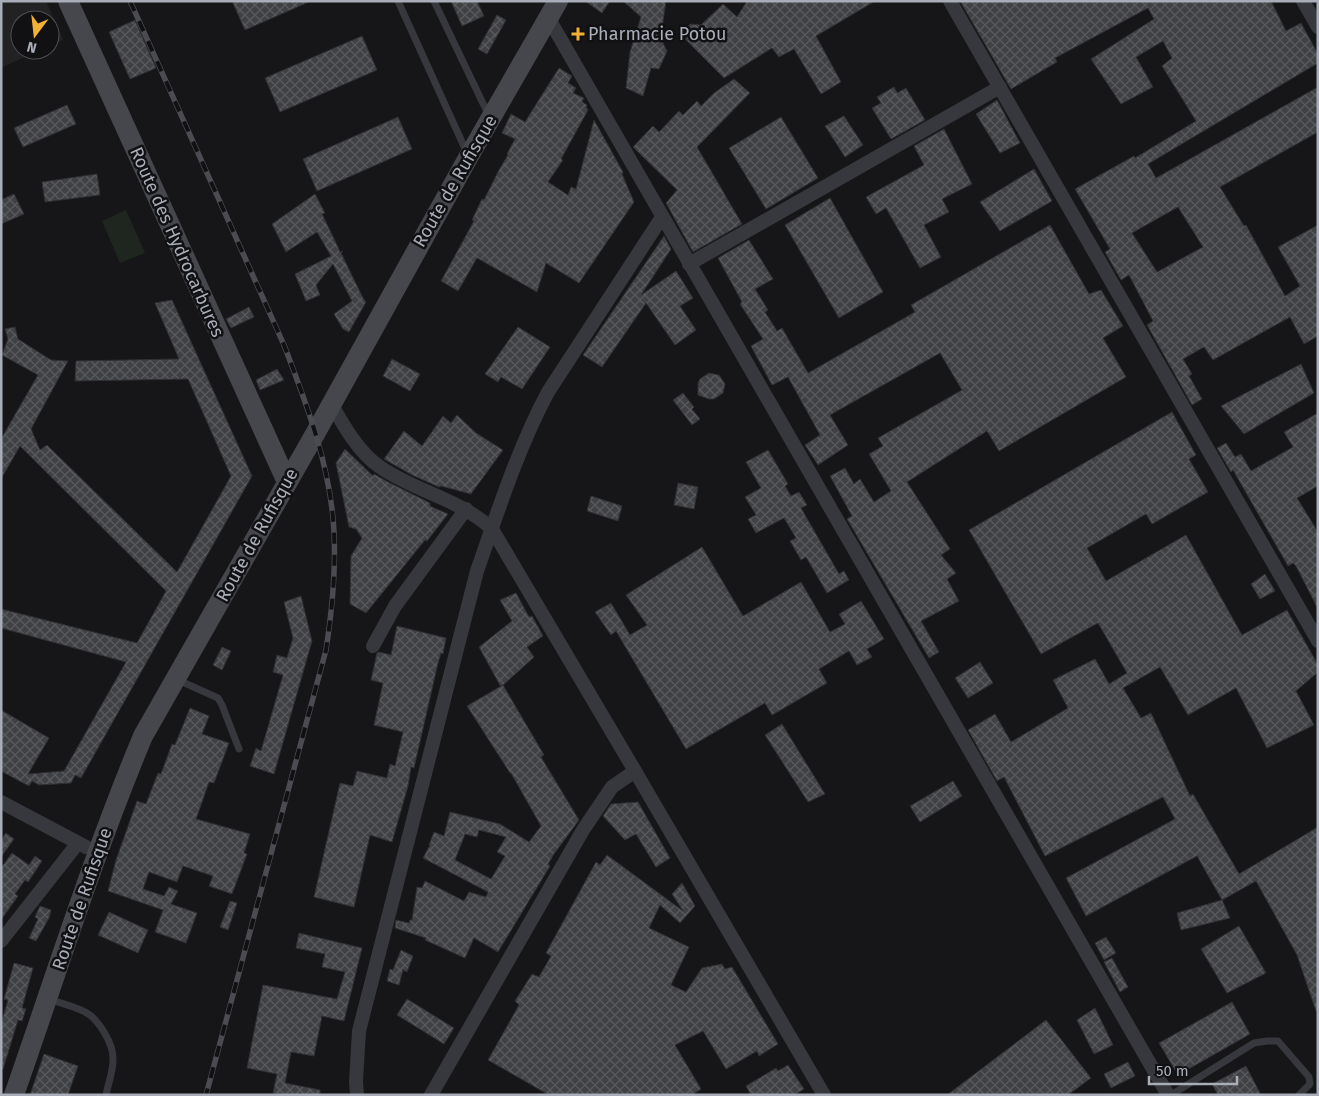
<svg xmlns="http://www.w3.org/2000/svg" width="1319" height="1096" viewBox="0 0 1319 1096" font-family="'Fira Sans',sans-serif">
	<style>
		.built { fill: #222225 }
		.pitch { fill: #1e261f }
		.building { fill: url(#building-cross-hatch); stroke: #303034; fill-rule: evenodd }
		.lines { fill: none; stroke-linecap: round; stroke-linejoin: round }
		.lane { stroke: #37383d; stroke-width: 7 }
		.street { stroke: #37383d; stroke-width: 14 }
		.secondary { stroke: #45474d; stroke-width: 20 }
		.rail-casing { stroke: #4a4c52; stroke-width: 5.5 }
		.rail { stroke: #111113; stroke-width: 4; stroke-dasharray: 11; stroke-linecap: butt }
		.poi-dot { fill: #f2b134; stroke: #111113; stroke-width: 2 }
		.labels { text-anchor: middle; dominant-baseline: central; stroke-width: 5; stroke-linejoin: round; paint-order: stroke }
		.poi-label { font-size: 18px; fill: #a8adb8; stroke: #111113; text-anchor: start }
		.street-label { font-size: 18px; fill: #a8adb8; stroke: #111113 }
	</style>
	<defs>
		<pattern id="building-cross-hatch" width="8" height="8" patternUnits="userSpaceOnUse" patternTransform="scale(1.25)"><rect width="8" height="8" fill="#404145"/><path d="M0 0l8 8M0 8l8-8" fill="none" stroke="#595a5e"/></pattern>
	</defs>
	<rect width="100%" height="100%" fill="#161618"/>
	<polygon class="built" points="1,1 46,1 63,40 50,46 50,20 20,20 20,50 40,50 1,68"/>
	<polygon class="pitch" points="126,210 145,253 120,263 102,221"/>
	<g class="building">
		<polygon points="232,1 311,1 245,30"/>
		<polygon points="451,1 477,1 484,16 462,26"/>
		<polygon points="585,1 610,1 602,13"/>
		<polygon points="623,1 666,1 661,35 663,43 667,51 659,69 651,68 643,96 626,88 630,52 641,17"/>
		<polygon points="747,1 875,1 816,36 841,82 821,94 794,49 779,57 772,48 724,78 686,40 685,30 690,24 701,25 723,4 737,17"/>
		<path d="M 960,1 L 1271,1 L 1286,31 L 1301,23 L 1318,54 L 1318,63 L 1148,164 L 1156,178 L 1318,87 L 1318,132 L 1220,187 L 1244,226 L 1246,225 L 1285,296 L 1300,286 L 1278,247 L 1318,225 L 1318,336 L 1304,344 L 1290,317 L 1213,360 L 1204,347 L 1183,359 L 1192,374 L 1189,376 L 1202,399 L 1192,405 L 1147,325 L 1153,321 L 1129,275 L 1121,280 L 1105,252 L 1110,249 L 1075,189 L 1134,156 L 1135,158 L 1196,121 L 1162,66 L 1172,58 L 1163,41 L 1136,57 L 1153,87 L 1121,104 L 1091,59 L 1154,19 L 1148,8 L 1055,58 L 1057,62 L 1011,89 ZM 1178,207 L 1203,247 L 1157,272 L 1132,233 Z"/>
		<polygon points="497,15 506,20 487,54 478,49"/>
		<polygon points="135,20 156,68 130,79 109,32"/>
		<polygon points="362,36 377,70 280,112 265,78"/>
		<polygon points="559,68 572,76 568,83 576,88 573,93 584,98 582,102 587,105 586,107 588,110 561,159 563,160 548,182 568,195 571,187 576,189 594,120 623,172 622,174 634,202 579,283 546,263 537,292 477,258 458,291 441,281 474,221 472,220 482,199 484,200 499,170 508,155 507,154 515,139 502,133 511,114 525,122"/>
		<polygon points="734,79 750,93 697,147 742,224 693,252 666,203 677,190 633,147 653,126 659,132 679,111 683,115 697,101 701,106 714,93"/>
		<polygon points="894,87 897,93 906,88 925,120 891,139 872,108 881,103 877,97"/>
		<polygon points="997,100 1020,143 1000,153 976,114"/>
		<polygon points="67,105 76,124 23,147 14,128"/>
		<polygon points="844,116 863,145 845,157 825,126"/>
		<polygon points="398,117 412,149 317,191 303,159"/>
		<polygon points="781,117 818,178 766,209 729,148"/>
		<polygon points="944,129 972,184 942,199 949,212 924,225 941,257 920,268 886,208 876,214 866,197 924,165 914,146"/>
		<polygon points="1034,169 1052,201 1000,231 980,202"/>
		<polygon points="97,174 100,195 45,202 42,182"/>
		<polygon points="14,194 24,214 1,224 1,200"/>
		<polygon points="315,194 325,213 322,214 337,245 340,252 343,251 341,253 363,298 366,302 349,332 343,329 334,314 352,301 333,264 316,285 320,295 306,301 295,274 331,256 317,232 286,252 272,224"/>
		<polygon points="830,198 883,292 839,318 785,225"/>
		<polygon points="1050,225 1089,294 1101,290 1123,326 1103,338 1126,377 999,451 987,431 907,482 950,549 941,555 956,573 947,579 959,601 921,621 939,652 929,658 847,519 852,516 830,476 845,468 854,484 860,479 874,502 891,491 869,454 883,446 878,438 962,390 940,353 830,415 848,445 818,465 805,445 820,435 788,377 772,385 751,346 763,339 740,304 742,302 718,258 749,240 773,279 755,289 768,310 765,312 777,331 782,328 808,373 915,312 911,305"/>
		<polygon points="664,236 671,249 641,295 676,271 693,298 680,306 696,330 675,345 646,303 602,367 583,355"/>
		<polygon points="172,300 252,476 81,778 75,775 71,783 39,785 32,781 29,786 1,771 1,710 49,738 28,774 64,771 126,662 1,628 1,609 137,643 166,591 20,446 1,479 1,439 38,375 2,355 8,339 5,329 15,327 18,339 51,360 68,361 31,429 40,450 47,445 177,572 231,476 188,379 75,381 76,361 179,359 155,303"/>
		<polygon points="249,307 254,317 231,328 226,319"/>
		<polygon points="518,327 550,347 522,389 501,377 498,382 485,374"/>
		<polygon points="392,359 420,374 410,391 383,376"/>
		<polygon points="1301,364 1314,393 1244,434 1221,406"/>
		<polygon points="277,369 284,380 260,390 256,380"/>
		<polygon points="709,373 719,375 725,384 723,393 714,399 709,399 698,395 698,383 700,379"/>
		<polygon points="683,393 694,407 692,409 700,419 692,425 673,400"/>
		<polygon points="1172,412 1196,455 1189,459 1208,492 1152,524 1146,514 1087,548 1106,581 1186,535 1242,635 1287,610 1318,665 1318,672 1296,691 1314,725 1267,748 1236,688 1188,715 1160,667 1123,688 1141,718 1151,713 1190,796 1193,794 1239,874 1318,827 1318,1011 1316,1011 1297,955 1256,881 1222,900 1197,856 1086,916 1066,878 1175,819 1163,797 1045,856 1004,777 997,781 968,730 995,714 1011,742 1068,708 1053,680 1095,659 1109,684 1127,673 1098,623 1041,654 969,530"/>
		<polygon points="1318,413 1318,486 1297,498 1318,532 1318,609 1296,566 1293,563 1288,566 1233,470 1231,472 1217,448 1226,443 1235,457 1241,454 1251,471 1293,447 1284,432"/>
		<polygon points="457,415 476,433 503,450 471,494 441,486 439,487 412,475 384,459 404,431 422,446 443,416 451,423"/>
		<polygon points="345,449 373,476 374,474 390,483 430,503 430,506 448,514 427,541 425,540 366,613 350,604 351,556 362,538 356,529 349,527 336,463"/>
		<polygon points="768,450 788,484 785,486 791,496 799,492 807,505 801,508 839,574 844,571 849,580 827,593 806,557 801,560 790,541 796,538 784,518 756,533 748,519 756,515 745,497 761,488 746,462"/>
		<polygon points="678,483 698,487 694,509 674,505"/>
		<polygon points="591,496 622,506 618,521 587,511"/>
		<polygon points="702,547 743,616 801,582 830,632 845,624 839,614 861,601 884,639 867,649 872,657 857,665 849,651 819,669 827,683 772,715 765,703 686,749 616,631 611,635 595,612 611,603 630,635 647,625 626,595"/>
		<polygon points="1265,574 1275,591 1260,599 1251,584"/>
		<polygon points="516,593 529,617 532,616 543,636 527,647 534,657 501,687 479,647 512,621 500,600"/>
		<polygon points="301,596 312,641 274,774 250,766 256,748 261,751 283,675 273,672 277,655 287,658 293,638 284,602"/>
		<polygon points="397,626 446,638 443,654 441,653 438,663 414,768 411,767 408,786 392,842 370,835 354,907 314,897 340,783 353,786 357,771 387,778 390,764 395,766 403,732 374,725 383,683 371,680 377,653 379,652 391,655"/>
		<polygon points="222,647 231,651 222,670 213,665"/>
		<polygon points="980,662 993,683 968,698 955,678"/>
		<path d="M 503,685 L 544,755 L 541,757 L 579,820 L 554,854 L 548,864 L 550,866 L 498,952 L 474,938 L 465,958 L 425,940 L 426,938 L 395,928 L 396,920 L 409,923 L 410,920 L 412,920 L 417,887 L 422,888 L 425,881 L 464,901 L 469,892 L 486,897 L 488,892 L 423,858 L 430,845 L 429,845 L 434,832 L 444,836 L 450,812 L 500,824 L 529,842 L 541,826 L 511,773 L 510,773 L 467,706 ZM 479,830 L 506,837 L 497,852 L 505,856 L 491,879 L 455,860 L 465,834 L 477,837 Z"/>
		<polygon points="190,708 209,716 202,734 229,743 214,783 209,782 196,819 250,834 244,853 247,854 232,894 209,886 213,876 183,866 177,882 149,872 143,889 164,896 169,887 178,891 171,904 197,913 186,943 155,932 163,910 108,891 116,860 137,801 146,804 158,773 161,774 172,744 175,745"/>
		<polygon points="782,724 825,794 808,802 765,735"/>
		<polygon points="953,781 962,796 920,822 910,806"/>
		<polygon points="638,802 670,858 656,867 636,834 625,840 603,816 611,804"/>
		<polygon points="6,833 14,839 1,857 1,840"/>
		<polygon points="12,853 29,865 35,856 42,861 28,882 25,880 15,894 18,896 1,920 1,868"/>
		<polygon points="607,855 683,911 672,894 682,883 695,906 680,923 660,905 649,928 689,947 671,985 686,992 702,968 722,964 725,969 732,967 778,1044 759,1056 757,1051 726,1069 703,1031 675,1045 701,1089 692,1095 549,1095 488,1060 519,1005 515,1001 532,974 539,977 551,956 546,953 596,862 600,865"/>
		<polygon points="1222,900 1230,918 1181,930 1177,913"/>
		<polygon points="230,901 237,903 228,930 220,927"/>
		<polygon points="40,906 51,910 49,918 36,941 29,938 38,919 35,917"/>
		<polygon points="109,912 148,930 138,953 98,935"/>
		<polygon points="1239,926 1266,973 1227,993 1201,949"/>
		<polygon points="299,933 362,948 344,1021 322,1016 314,1056 291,1052 285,1083 320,1090 320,1095 282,1095 273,1093 277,1074 247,1068 263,985 337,999 345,972 322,967 325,954 296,948"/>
		<polygon points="1106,937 1116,953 1104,960 1095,943"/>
		<polygon points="401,950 413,956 407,972 403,970 399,985 387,981 390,969 393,970"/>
		<polygon points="1112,958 1128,987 1120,992 1104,962"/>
		<polygon points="14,963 33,968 22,1008 26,1009 22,1021 18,1020 3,1069 1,1069 1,1024 8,1000 4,999"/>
		<polygon points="407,999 454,1028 444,1044 397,1015"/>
		<polygon points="1232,1002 1250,1034 1178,1075 1159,1043"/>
		<polygon points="1095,1008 1113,1045 1094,1054 1077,1020"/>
		<polygon points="1046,1020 1091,1078 1068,1095 947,1095"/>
		<polygon points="44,1054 78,1066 68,1095 30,1095"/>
		<polygon points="1128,1062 1135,1076 1111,1088 1104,1074"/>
		<polygon points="788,1065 804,1089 794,1095 751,1095 746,1086 776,1068 778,1071"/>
		<polygon points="1246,1066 1261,1095 1218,1095 1212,1084"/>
	</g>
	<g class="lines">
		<g class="lane">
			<polyline points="398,1 467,153"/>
			<polyline points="434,1 489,116"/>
			<polyline points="178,680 218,698 222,705 239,749"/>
			<path d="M 48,999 C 60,1003 74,1006 85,1012 C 99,1019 114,1045 113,1060 C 113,1072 108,1084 106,1095"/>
			<polyline points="1171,1095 1254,1043 1267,1041 1278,1041 1309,1077 1310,1084 1299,1095"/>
		</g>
		<g class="street">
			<polyline points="950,1 1318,641"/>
			<polyline points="1303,1 1318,27"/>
			<polyline points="549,19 1168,1095"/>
			<polyline points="689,264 1000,87"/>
			<path d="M 331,403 C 343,425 359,453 380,467 C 416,492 460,499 492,529 L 635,771 L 824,1095"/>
			<polyline points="373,646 395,606 466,509"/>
			<polyline points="1,802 86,847"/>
			<polyline points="1,941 78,843"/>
			<path d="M 357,1095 L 356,1081 L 359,1031 L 477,571 C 498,511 518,448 548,392 L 662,217"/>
			<polyline points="431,1095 583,830 612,787 635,771"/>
		</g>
		<g class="secondary">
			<polyline points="68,1 287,482"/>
			<path d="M 14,1095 C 56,975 94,853 143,736 L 315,434 L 469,156 L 558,1"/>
		</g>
		<g class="rail-casing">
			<path id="rail" d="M 130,1 L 284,345 C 307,405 331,468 334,532 C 336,572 332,611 326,650 L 206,1095"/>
		</g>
		<use href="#rail" class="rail"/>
	</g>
	<path class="poi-dot" d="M575.5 26.5h5v5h5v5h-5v5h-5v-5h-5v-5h5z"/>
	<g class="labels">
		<g class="poi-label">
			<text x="588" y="34">Pharmacie Potou</text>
		</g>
		<g class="street-label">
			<text transform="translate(455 181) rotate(-60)">Route de Rufisque</text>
			<text transform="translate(177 242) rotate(66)">Route des Hydrocarbures</text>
			<text transform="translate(257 535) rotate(-61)">Route de Rufisque</text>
			<text transform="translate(82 899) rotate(-71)">Route de Rufisque</text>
		</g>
	</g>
	<rect width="1319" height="1096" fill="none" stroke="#a8adb8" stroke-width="5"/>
	<g transform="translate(35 35) rotate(195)"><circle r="24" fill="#111113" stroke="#4d4f55"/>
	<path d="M0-4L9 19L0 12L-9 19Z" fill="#f2b134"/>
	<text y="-8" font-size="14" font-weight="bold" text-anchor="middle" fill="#a8adb8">N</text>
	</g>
	<path d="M1149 1076v8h88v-8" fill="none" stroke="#a8adb8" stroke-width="2.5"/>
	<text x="1156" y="1076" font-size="15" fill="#a8adb8" stroke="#111113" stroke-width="4" paint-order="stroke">50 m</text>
</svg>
